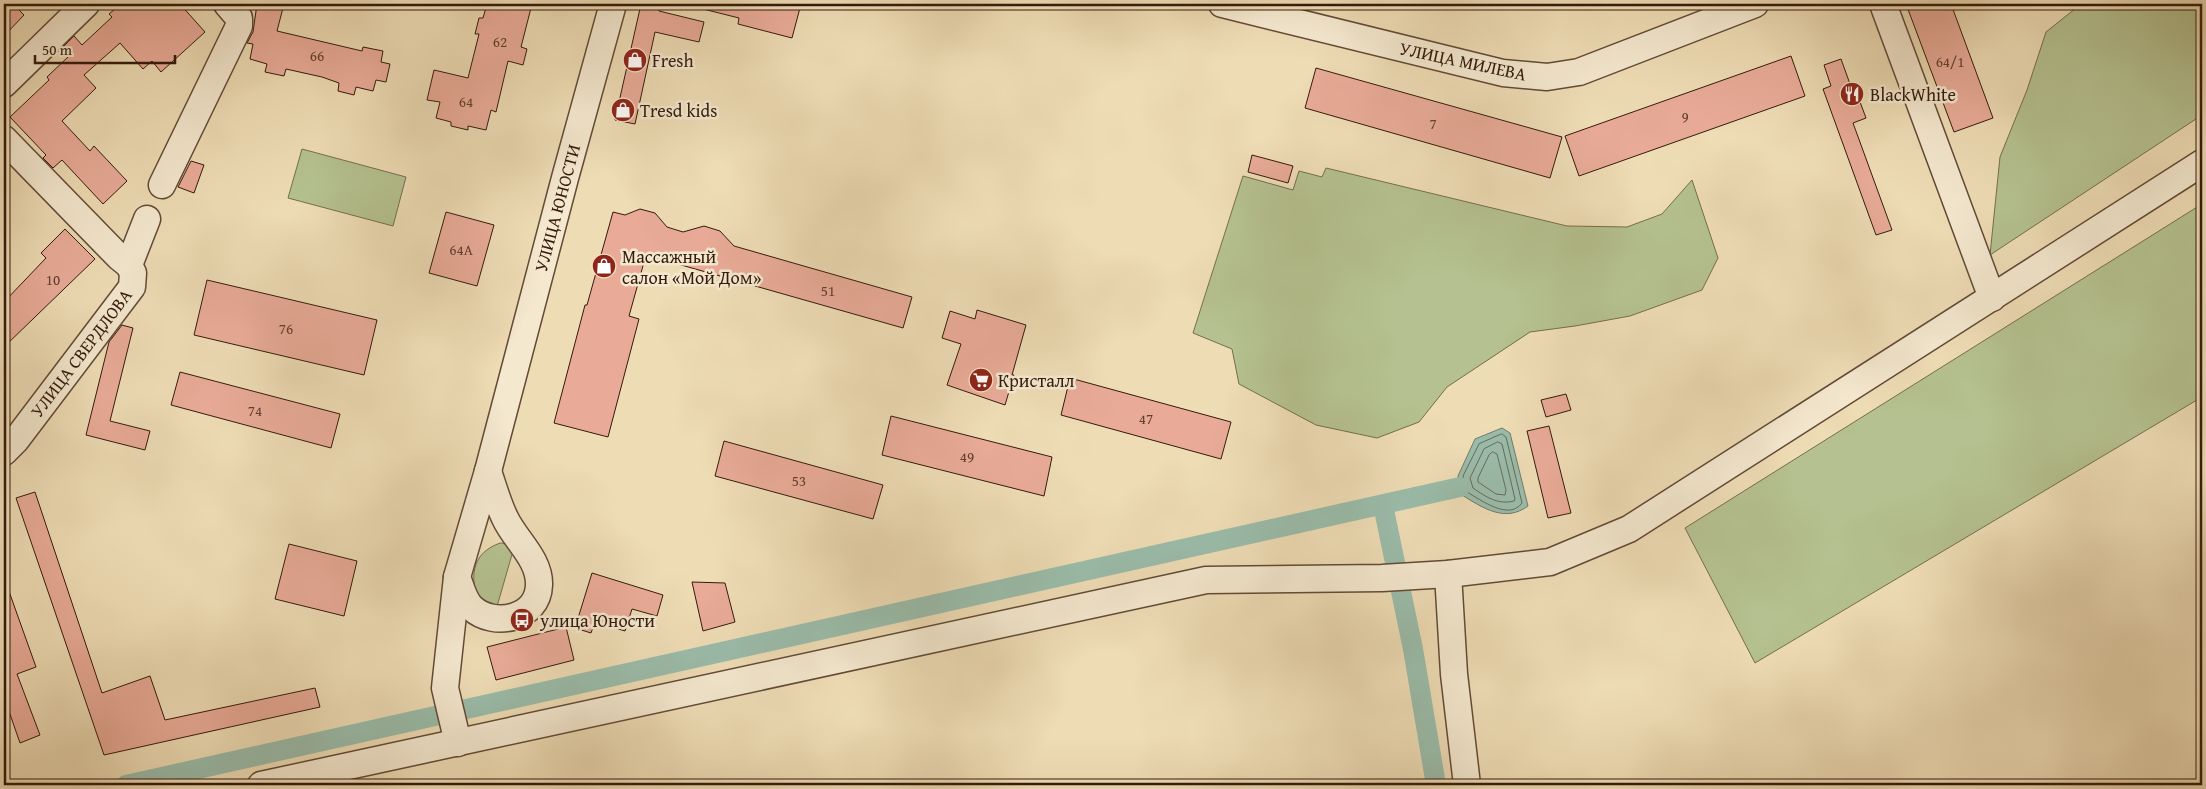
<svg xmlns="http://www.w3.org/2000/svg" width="2206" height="789" viewBox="0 0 2206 789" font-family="'Gentium Book Plus',serif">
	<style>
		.green { fill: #b5c190; stroke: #746e4e }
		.water { fill: #9abcaa; stroke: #717b6b }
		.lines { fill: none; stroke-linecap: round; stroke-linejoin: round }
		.shore { stroke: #676b5b; stroke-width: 1 }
		.canal { stroke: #9abcaa; stroke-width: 20 }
		.building { fill: #e9ab98; stroke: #341a0c }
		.minor-casing { stroke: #624a36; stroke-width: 29 }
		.minor { stroke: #f4e8cf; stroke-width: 26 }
		.labels { text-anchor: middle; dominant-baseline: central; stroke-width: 5; stroke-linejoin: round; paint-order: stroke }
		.number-label { font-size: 15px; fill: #613e2f }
		.poi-label { font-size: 18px; fill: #341a0c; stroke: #f4e8cf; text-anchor: start }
		.street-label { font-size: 18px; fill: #341a0c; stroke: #f4e8cf }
	</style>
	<rect width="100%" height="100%" fill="#eedcb5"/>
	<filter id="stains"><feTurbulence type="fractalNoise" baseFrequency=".004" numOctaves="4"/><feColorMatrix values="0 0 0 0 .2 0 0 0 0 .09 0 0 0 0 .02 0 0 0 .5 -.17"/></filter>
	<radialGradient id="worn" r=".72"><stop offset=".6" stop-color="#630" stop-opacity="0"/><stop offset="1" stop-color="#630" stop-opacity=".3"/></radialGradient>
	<g class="green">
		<polygon points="2081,4 2202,4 2202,115 1990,255 2000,157 2027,90 2046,32"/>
		<polygon points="302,149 406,177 393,226 288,198"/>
		<polygon points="1326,168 1567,226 1627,227 1662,214 1692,180 1718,258 1702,290 1630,316 1575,326 1530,332 1447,387 1419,422 1377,438 1316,425 1239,384 1232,349 1193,333 1243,176 1293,190 1299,171 1322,177"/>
		<polygon points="2202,204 2202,397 1755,663 1685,528"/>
		<path d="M 500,543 L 515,544 L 496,610 L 477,598 C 470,573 473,553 500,543 Z"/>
	</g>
	<path class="water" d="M 1502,428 L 1510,433 L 1528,506 C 1505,523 1483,508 1462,495 L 1458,476 L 1475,439 Z"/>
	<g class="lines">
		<g class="shore">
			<path d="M 1502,434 L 1506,437 L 1522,503 C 1509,521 1481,500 1467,492 L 1463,476 L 1479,444 Z"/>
			<path d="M 1498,442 L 1502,444 L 1515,499 L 1514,501 C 1498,505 1486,497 1473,488 L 1470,478 L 1484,449 Z"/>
			<polygon points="1493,452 1497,454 1506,490 1505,495 1496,494 1478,482 1478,478 1489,455"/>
		</g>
		<g class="canal">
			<polyline points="1383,505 1413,649 1436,785"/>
			<polyline points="126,785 1460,487"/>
		</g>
	</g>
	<g class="building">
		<polygon points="4,4 13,4 24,15 4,36"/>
		<polygon points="121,4 180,4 205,32 161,72 152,61 143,69 120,43 84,75 96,88 62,121 90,151 94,146 127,181 103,204 62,160 53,168 43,158 46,155 10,117 49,80 47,77 70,55 63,47 74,36 82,45 112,17 109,14"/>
		<polygon points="257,4 284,4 277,31 362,51 363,47 383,51 381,62 390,64 386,82 376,80 373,91 356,87 354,95 338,91 339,83 322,77 286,69 284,76 265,72 267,64 250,59 253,44 247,43 253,32"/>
		<polygon points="487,4 532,4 521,47 527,49 523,65 508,61 496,112 491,110 486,130 468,126 468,130 451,126 451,122 436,118 440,102 427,100 434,70 468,78 479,34 475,34 479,18 483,18"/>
		<polygon points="641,4 660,4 659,11 704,22 699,42 655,32 635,124 615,120"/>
		<polygon points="704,4 801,4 792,38 738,24 739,18 703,9"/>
		<polygon points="1906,4 1951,4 1993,118 1954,132"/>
		<polygon points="1791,56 1805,96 1579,176 1565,136"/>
		<polygon points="1841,59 1850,84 1853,83 1866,118 1853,123 1892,230 1876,235 1823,89 1831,86 1824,65"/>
		<polygon points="1316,68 1562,137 1550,178 1305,108"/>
		<polygon points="1252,155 1293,166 1288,183 1248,172"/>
		<polygon points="191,161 204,165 194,193 178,187"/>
		<polygon points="640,209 655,213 667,227 683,232 704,226 720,231 734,246 912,297 903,328 646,255 629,316 639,319 608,437 554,423 585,305 587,305 613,212 625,215"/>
		<polygon points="446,212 494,225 477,286 429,273"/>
		<polygon points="65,229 95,259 4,347 4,302 46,258 41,253"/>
		<polygon points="207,280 377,320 364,375 194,335"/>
		<polygon points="977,310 1026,325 1012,375 1014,375 1005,405 947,385 961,344 942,338 950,311 975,319"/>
		<polygon points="122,325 133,328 110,421 150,431 145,450 86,435 109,342"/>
		<polygon points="180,372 340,414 331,448 171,405"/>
		<polygon points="1070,378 1231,422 1221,459 1061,415"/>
		<polygon points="1566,394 1571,410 1546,417 1541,400"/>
		<polygon points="891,416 1052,457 1044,496 882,455"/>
		<polygon points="1549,426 1571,513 1548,518 1527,431"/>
		<polygon points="724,441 883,485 873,519 715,476"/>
		<polygon points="35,492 102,693 150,676 165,720 315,688 320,707 104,755 16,498"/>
		<polygon points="289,544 357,561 344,616 275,599"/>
		<polygon points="592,573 663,595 657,616 632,609 625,631 595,622 591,633 575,628"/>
		<polygon points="692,582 725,583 735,622 703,631"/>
		<polygon points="4,583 6,583 36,667 17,674 40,735 20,743 4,697"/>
		<polygon points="566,627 574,660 496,680 487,647"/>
	</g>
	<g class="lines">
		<g class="minor-casing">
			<g id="minor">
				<polyline points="1222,4 1503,73 1547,77 1579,72 1755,4"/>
				<polyline points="1883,4 1992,298"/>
				<polyline points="4,84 86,4"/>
				<polyline points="4,139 119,257 129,265"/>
				<polyline points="162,185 239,26 239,18 227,4"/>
				<polyline points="4,452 16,440 132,287 133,273 129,265 147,219"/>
				<polyline points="1448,574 1454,674 1467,785"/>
				<path d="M 457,577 C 461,587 464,601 472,608 C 494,628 538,619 539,585 C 540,559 515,540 505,518 C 498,504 493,486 488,471"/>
				<polyline points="458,743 445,688 457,577 488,471 565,178 613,4"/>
				<polyline points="261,785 1206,580 1382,578 1448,574 1550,562 1629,529 2202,163"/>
			</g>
		</g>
		<use href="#minor" class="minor"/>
	</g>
	<defs>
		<g id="shop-disc" transform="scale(1.25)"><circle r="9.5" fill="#8f2418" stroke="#f4e8cf"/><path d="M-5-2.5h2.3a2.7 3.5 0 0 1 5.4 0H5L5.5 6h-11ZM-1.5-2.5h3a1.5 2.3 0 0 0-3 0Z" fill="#fff"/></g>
		<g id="restaurant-disc" transform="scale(1.25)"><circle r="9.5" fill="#8f2418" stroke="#f4e8cf"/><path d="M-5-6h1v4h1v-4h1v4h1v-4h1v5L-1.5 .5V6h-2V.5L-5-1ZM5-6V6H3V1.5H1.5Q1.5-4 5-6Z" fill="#fff"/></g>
		<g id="supermarket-disc" transform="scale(1.25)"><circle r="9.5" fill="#8f2418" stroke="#f4e8cf"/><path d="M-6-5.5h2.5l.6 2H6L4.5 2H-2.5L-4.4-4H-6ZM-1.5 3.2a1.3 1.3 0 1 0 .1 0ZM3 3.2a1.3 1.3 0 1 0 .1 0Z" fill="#fff"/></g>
		<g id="bus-disc" transform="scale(1.25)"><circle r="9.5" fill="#8f2418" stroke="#f4e8cf"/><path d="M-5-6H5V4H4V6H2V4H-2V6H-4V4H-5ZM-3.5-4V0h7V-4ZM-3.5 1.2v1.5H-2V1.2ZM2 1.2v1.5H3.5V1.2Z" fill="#fff"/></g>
	</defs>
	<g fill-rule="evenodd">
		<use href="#shop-disc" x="635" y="60"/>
		<use href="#restaurant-disc" x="1852" y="94"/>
		<use href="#shop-disc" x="623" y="110"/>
		<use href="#shop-disc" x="604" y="266"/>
		<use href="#supermarket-disc" x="981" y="380"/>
		<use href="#bus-disc" x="522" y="620"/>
	</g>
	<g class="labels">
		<g class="number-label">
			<text x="500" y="41">62</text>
			<text x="317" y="55">66</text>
			<text x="1950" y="61">64/1</text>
			<text x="466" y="101">64</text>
			<text x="1685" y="116">9</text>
			<text x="1433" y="123">7</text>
			<text x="461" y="249">64А</text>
			<text x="53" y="279">10</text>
			<text x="828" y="290">51</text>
			<text x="286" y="328">76</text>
			<text x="255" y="410">74</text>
			<text x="1146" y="418">47</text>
			<text x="967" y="456">49</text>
			<text x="799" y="480">53</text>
		</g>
		<g class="poi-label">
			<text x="652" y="60">Fresh</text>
			<text x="1870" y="94">BlackWhite</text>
			<text x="640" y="110">Tresd kids</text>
			<text x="622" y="256">Массажный<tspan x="622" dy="21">салон «Мой Дом»</tspan></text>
			<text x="998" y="380">Кристалл</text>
			<text x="540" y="620">улица Юности</text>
		</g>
		<g class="street-label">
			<text transform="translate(1463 61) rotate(12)">УЛИЦА МИЛЕВА</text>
			<text transform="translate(557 208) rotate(-75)">УЛИЦА ЮНОСТИ</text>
			<text transform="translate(81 353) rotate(-53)">УЛИЦА СВЕРДЛОВА</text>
		</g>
	</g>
	<rect width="2206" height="789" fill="none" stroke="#eedcb5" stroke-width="20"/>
	<rect x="5" y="5" width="2196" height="779" fill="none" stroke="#341a0c" stroke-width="2.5"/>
	<rect x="10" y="10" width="2186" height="769" fill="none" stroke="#341a0c"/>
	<path d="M35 55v8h140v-8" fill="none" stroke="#341a0c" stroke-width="2.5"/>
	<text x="42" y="55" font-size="15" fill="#341a0c" stroke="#f4e8cf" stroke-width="4" paint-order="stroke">50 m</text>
	<rect width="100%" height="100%" filter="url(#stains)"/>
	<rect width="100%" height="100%" fill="url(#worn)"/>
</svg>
